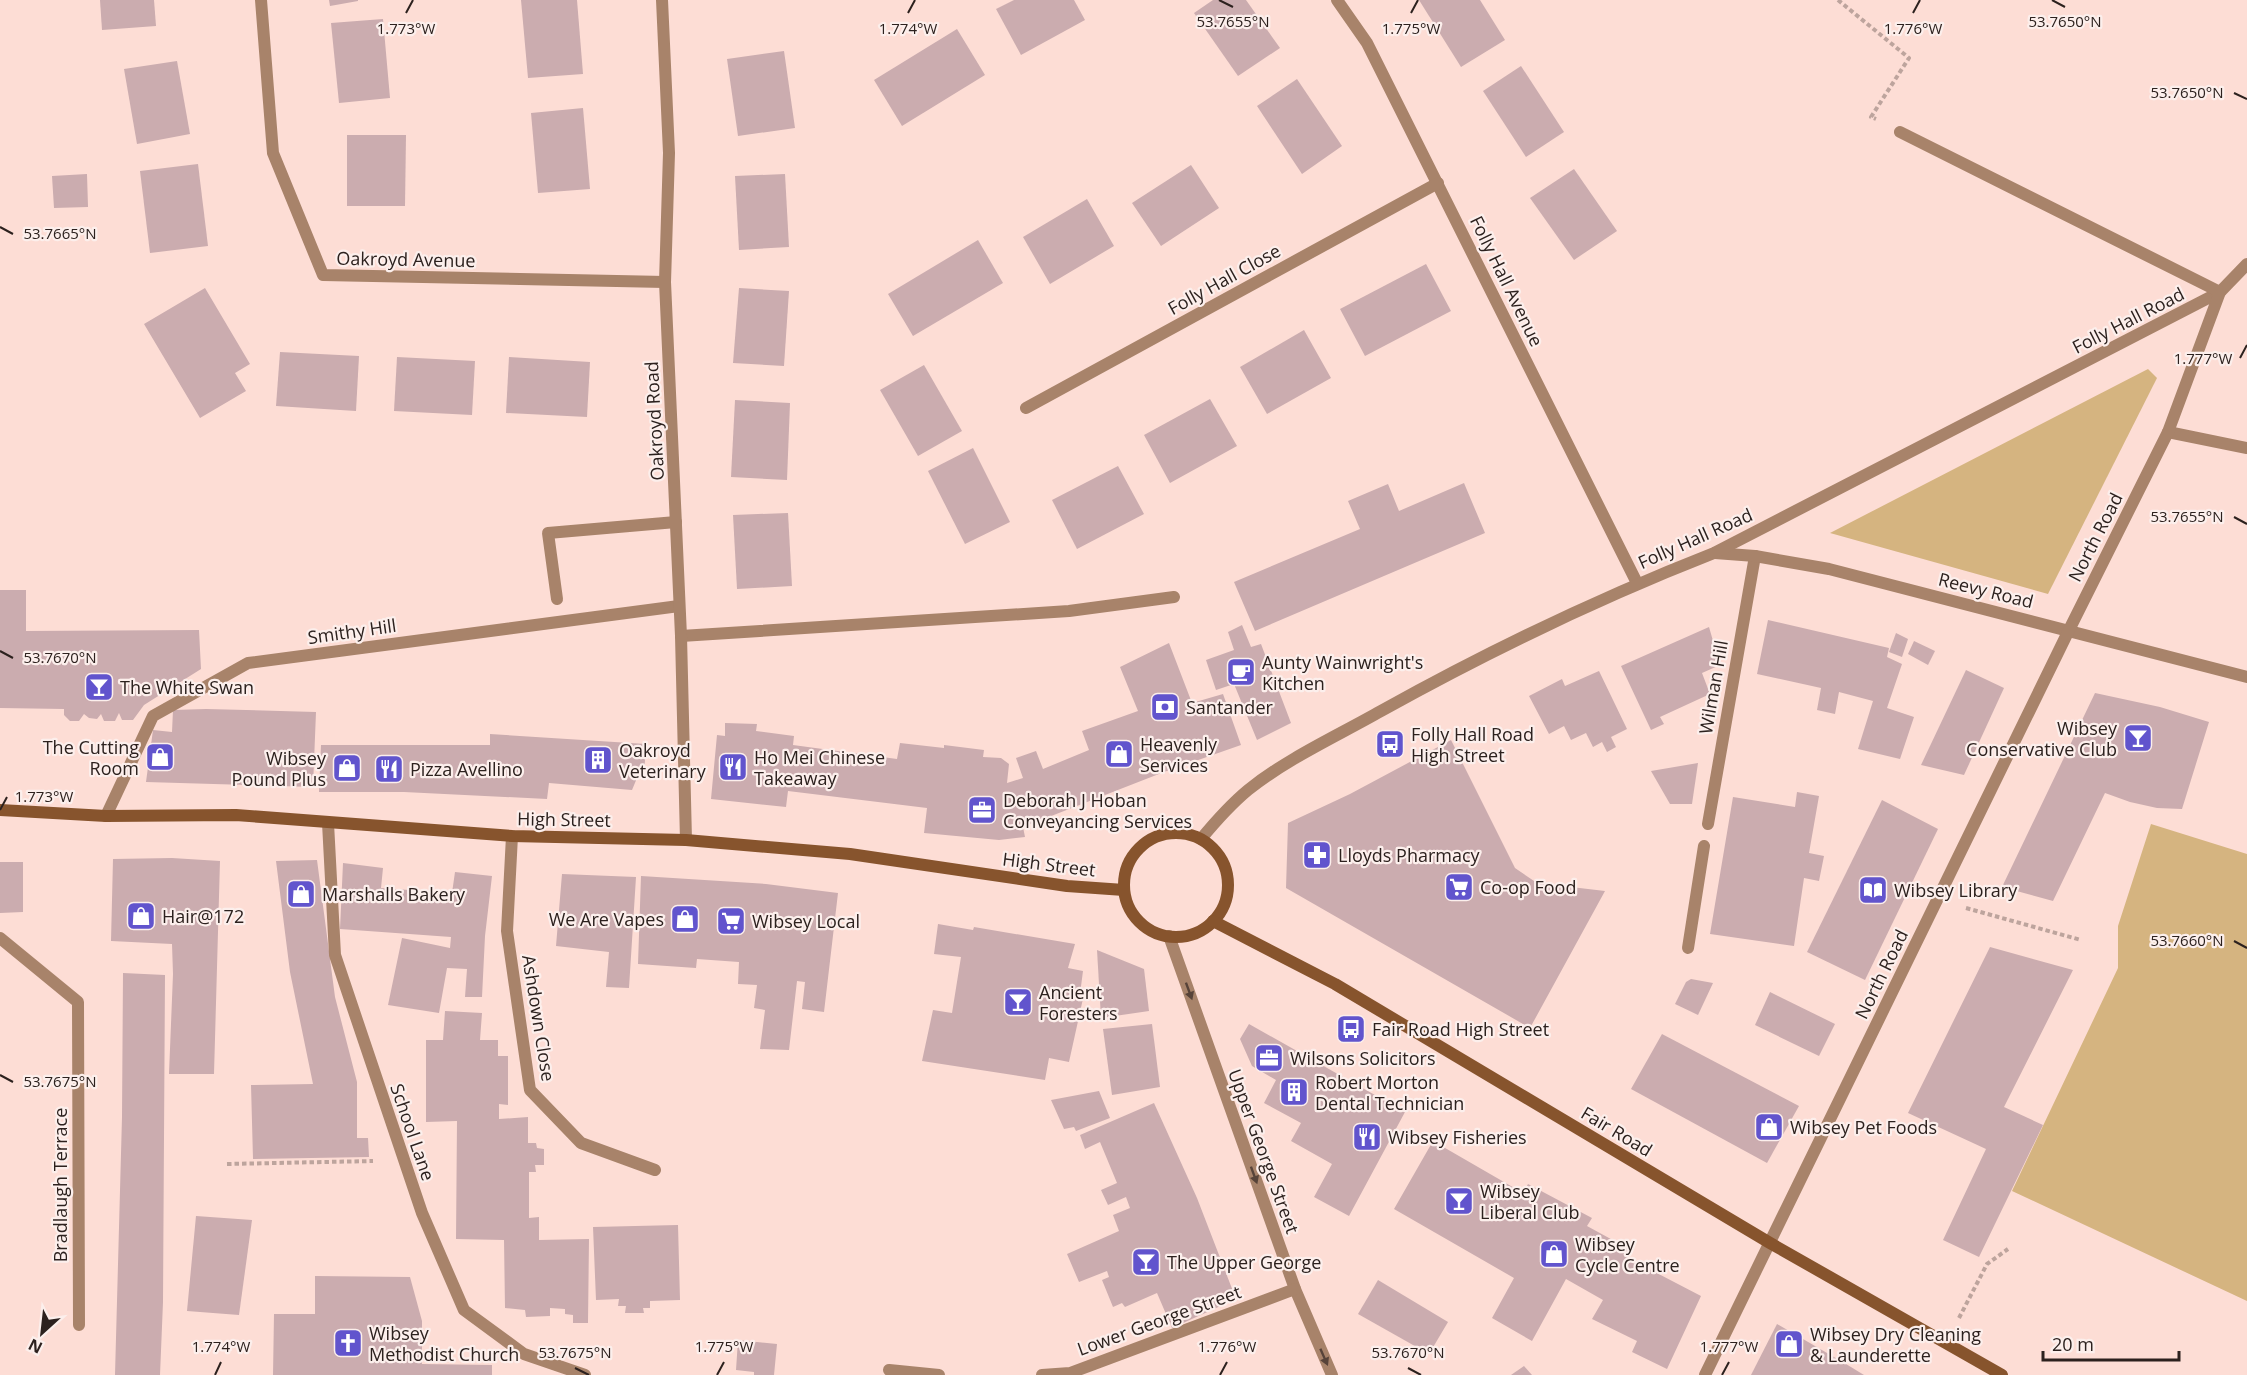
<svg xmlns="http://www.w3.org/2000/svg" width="2247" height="1375" viewBox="0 0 2247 1375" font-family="'Open Sans',sans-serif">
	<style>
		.green { fill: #d5b480 }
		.building { fill: #cbacaf }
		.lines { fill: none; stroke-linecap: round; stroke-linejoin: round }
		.path { stroke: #bda49d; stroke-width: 4; stroke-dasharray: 4.5 3; stroke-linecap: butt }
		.lane { stroke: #a8836a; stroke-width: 12 }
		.street { stroke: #a8836a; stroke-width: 12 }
		.secondary { stroke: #87542d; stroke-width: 12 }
		.oneway { fill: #574339 }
		.ticks { fill: none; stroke: #2c211e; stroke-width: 2 }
		.labels { text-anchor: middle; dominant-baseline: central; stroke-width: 4.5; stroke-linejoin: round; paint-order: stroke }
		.street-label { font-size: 18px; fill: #2c211e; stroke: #fcefec }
		.poi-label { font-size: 18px; fill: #2c211e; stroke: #fcefec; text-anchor: start }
		.ticks-label { font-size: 15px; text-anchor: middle; fill: #2c211e; stroke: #fcefec; stroke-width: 4.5; stroke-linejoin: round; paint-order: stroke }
	</style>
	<rect width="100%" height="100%" fill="#fdddd5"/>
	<g class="green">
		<polygon points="2148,369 2157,378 2048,594 1830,533"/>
		<polygon points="2151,824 2247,854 2247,1301 2012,1191 2118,968 2118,926"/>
	</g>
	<g class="building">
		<polygon points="100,0 154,0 156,26 102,30"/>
		<polygon points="329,0 358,0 358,1 330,6"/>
		<polygon points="521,0 577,0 583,74 528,78"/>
		<polygon points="1014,0 1074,0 1085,20 1021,55 996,9"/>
		<polygon points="1213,0 1246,0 1280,48 1238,76 1194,13"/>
		<polygon points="1419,0 1480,0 1505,40 1461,67"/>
		<polygon points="383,19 390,98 339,103 331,23"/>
		<polygon points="957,29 985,75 902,126 874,80"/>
		<polygon points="784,51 795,128 738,136 727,59"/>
		<polygon points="177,61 190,134 137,144 124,69"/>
		<polygon points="1521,66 1564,132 1526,157 1483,91"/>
		<polygon points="1297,79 1342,146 1302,174 1257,106"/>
		<polygon points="583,108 590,189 538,193 531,113"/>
		<polygon points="347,135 406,135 405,206 347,206"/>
		<polygon points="198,164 208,246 150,253 140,171"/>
		<polygon points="1191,165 1219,208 1161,246 1132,203"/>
		<polygon points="1574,169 1617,231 1574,260 1530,198"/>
		<polygon points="87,174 88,207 54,208 52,176"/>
		<polygon points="785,174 789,247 739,250 735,176"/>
		<polygon points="1087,199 1114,246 1050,284 1023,237"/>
		<polygon points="978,240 1003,283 913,336 888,294"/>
		<polygon points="1426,264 1451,311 1365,356 1340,309"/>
		<polygon points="205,288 250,364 235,373 246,391 200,418 144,324"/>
		<polygon points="739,288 789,291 784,366 733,363"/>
		<polygon points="1304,330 1331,378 1267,414 1240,367"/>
		<polygon points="280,352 359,356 356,411 276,406"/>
		<polygon points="397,357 475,361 472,415 394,411"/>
		<polygon points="509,357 590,362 587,417 506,413"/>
		<polygon points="924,365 962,431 918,456 880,390"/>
		<polygon points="1210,399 1237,446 1170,483 1144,435"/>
		<polygon points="735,400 790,403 787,480 731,477"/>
		<polygon points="973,448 1010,522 965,544 928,471"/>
		<polygon points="1118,466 1144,514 1077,549 1052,500"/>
		<polygon points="1464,483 1485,533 1255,631 1234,582 1360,529 1348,501 1388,484 1399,511"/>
		<polygon points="788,513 792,586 737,589 733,515"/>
		<polygon points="0,590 26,590 26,631 199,630 201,669 144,705 133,720 122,720 119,713 115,721 104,721 101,714 97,719 89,718 84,714 79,721 70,721 64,715 64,709 0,708"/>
		<polygon points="1768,620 1889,648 1887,657 1902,664 1887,708 1914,717 1900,759 1858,749 1873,701 1839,692 1835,714 1817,710 1821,688 1757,674"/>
		<polygon points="1242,625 1251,647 1261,644 1291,723 1257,740 1234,684 1216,690 1206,660 1234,650 1228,632"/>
		<polygon points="1709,627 1720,665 1702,673 1710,694 1660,717 1664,724 1651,730 1621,666"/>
		<polygon points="1896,633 1908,639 1902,657 1889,652"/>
		<polygon points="1914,641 1935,651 1928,665 1908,654"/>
		<polygon points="1169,643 1192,703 1223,694 1241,745 1164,772 1023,827 1025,837 999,840 924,833 927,808 788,791 786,807 711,799 717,735 725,736 725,723 757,724 756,731 794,736 793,745 897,759 900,743 944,748 944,745 984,750 983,757 1001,758 1009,764 1007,783 1023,778 1016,758 1036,751 1043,769 1089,750 1082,731 1138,711 1120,667"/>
		<polygon points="1966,670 2004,688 1964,775 1921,765"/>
		<polygon points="1599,671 1627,729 1611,737 1616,747 1607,752 1602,742 1593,747 1586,733 1571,740 1564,726 1549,734 1529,696 1562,679 1565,686"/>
		<polygon points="2095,693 2160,707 2209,722 2182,809 2157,808 2130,802 2105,793 2053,901 2002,887"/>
		<polygon points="206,709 316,712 313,787 146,782 153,730 172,732 173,710"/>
		<polygon points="490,734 646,744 644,776 637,778 632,790 549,783 547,799 404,792 319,792 321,745 490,745"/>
		<polygon points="1451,740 1515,868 1537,883 1605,891 1530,1028 1286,888 1288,823 1350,794"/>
		<polygon points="1698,763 1692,804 1670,804 1651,771"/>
		<polygon points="1797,792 1819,796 1809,853 1824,856 1819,881 1804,878 1794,946 1710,934 1733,797 1795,807"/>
		<polygon points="1882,800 1938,829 1865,980 1807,952"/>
		<polygon points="172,858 220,861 214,1074 169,1074 173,974 172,944 111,941 113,859"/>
		<polygon points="317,860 335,997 357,1082 357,1138 368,1138 369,1157 253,1159 251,1085 313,1084 290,972 276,861"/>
		<polygon points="0,862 23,862 23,912 0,913"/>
		<polygon points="343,863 383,868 381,888 452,893 455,872 492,876 485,936 482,997 465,997 467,969 447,968 439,1013 388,1005 402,938 450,948 451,937 340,929"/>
		<polygon points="562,874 636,877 629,988 606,987 609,952 556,946"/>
		<polygon points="641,876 766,884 838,893 824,1012 802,1009 805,982 797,981 789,1050 760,1049 765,1010 754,1008 757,985 738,984 739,962 697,959 696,968 638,964"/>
		<polygon points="938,924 973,930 974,927 1075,944 1068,968 1083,971 1080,994 1084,994 1069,1062 1049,1058 1045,1080 922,1061 933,1010 952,1013 961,957 934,954"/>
		<polygon points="1990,947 2073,970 2004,1107 2043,1125 1979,1257 1943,1240 1986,1149 1908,1113"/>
		<polygon points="1097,950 1144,969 1149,1011 1101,1018"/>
		<polygon points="123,973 165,975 163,1302 160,1375 115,1375 122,1117"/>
		<polygon points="1691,979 1713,983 1698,1015 1675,1004 1686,982"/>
		<polygon points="1770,992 1835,1024 1819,1056 1755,1025"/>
		<polygon points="445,1011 482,1013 480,1040 498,1040 498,1056 508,1056 508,1105 499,1104 499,1119 528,1117 528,1143 536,1143 537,1148 544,1149 544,1165 535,1165 536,1172 529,1172 529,1218 539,1217 539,1240 589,1239 588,1323 573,1323 573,1315 565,1314 565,1309 550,1308 550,1316 526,1317 525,1310 505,1308 504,1240 456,1239 457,1121 426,1122 426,1040 443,1040"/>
		<polygon points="1152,1024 1160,1087 1112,1095 1103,1029"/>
		<polygon points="1249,1024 1405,1112 1349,1216 1314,1197 1332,1164 1291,1141 1301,1123 1264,1103 1276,1080 1252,1066 1240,1039"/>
		<polygon points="1662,1034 1799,1106 1767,1163 1631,1089"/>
		<polygon points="1099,1091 1110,1118 1076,1131 1074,1127 1064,1129 1051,1100"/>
		<polygon points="1154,1103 1197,1198 1236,1299 1172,1328 1157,1293 1125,1307 1122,1303 1113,1307 1102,1280 1109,1277 1107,1271 1079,1282 1067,1254 1119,1231 1113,1215 1130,1208 1126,1197 1108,1205 1101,1190 1117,1183 1100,1142 1085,1149 1080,1135"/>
		<polygon points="1433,1141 1523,1193 1528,1184 1592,1218 1587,1226 1631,1250 1626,1257 1701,1296 1667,1369 1632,1352 1637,1341 1592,1319 1603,1300 1566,1279 1532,1341 1492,1318 1514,1278 1394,1209"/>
		<polygon points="196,1216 252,1220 239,1315 187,1311"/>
		<polygon points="678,1225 680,1300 650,1301 650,1308 643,1308 644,1313 625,1313 626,1306 618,1306 619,1299 596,1300 593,1227"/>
		<polygon points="315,1276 410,1277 422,1321 422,1364 492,1365 492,1375 273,1375 274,1314 315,1314"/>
		<polygon points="1378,1280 1448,1322 1429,1354 1358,1314"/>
		<polygon points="1777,1324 1846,1364 1864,1375 1751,1375"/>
		<polygon points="738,1340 777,1344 774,1375 754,1375 754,1372 736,1370"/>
		<polygon points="1524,1366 1532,1375 1511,1375"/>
	</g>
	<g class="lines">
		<g class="path">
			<polyline points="1838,0 1909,58 1871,117 1876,119"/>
			<polyline points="1966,908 2081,940"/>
			<polyline points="227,1164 373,1161"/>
			<polyline points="1959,1318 1987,1264 2008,1249"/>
		</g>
		<g class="lane">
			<polyline points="557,599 548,533 676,522"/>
			<polyline points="681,636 1069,611 1174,597"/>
			<polyline points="106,816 153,716 248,663 679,606"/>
			<polyline points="1708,824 1755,556"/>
			<polyline points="0,938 78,1002 79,1325"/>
			<polyline points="1688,948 1704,846"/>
		</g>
		<g class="street">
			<polyline points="261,0 273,153 323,275 665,282"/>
			<polyline points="662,0 669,153 665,282 681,636 686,840"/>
			<polyline points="1337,0 1367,43 1637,583"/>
			<polyline points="1026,408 1438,183"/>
			<polyline points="2168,432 2247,448"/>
			<polyline points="1715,553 1755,556 1829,569 2247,677"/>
			<polyline points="328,823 335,955 422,1213 464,1310 524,1354 585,1375"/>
			<polyline points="512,836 507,931 530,1090 581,1143 655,1170"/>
			<path d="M 1201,839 C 1215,822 1230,805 1248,790 C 1288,758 1337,736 1381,711 C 1489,651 1599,598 1714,553 L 2220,292 L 2247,264"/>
			<polyline points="1169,936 1295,1289 1332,1375"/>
			<polyline points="889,1370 939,1375"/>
			<polyline points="1042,1375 1070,1373 1295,1289"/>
			<polyline points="1705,1375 2069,630 2168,432 2220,292 1900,132"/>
		</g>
		<g class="secondary">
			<polyline points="0,810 106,816 236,815 512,836 686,840 850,854 1067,886 1124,890"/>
			<circle cx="1176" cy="885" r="52"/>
			<polyline points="1213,921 1335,984 1770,1243 2002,1375"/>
		</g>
	</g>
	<defs><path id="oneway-solid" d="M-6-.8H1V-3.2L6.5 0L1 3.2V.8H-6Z" transform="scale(1.5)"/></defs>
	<g class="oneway">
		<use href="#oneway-solid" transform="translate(1189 991) rotate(70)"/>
		<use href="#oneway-solid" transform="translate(1254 1175) rotate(70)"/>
		<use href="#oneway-solid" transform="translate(1324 1357) rotate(66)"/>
	</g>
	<path class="ticks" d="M 1219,0 L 1233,7M 2052,0 L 2065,7M 406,13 L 413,0M 908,13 L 915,0M 1411,13 L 1418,0M 1913,13 L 1920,0M 2234,93 L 2247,99M 0,227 L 13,234M 2240,358 L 2247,345M 2234,517 L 2247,524M 0,651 L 13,658M 0,810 L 7,797M 2234,941 L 2247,948M 0,1075 L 13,1082M 575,1368 L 589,1375M 1408,1368 L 1421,1375M 215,1375 L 221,1362M 717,1375 L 724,1362M 1220,1375 L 1227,1362M 1722,1375 L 1729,1362"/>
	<defs>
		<g id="cafe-square" transform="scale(1.5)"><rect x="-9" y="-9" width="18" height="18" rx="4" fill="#6154cd" stroke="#fcefec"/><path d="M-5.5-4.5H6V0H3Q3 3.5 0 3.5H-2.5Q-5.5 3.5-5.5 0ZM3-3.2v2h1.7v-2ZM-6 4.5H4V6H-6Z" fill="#fff"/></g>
		<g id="bar-square" transform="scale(1.5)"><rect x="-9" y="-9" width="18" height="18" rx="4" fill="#6154cd" stroke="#fcefec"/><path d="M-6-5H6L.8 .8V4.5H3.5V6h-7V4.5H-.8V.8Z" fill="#fff"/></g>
		<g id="bank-square" transform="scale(1.5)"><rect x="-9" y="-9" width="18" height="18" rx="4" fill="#6154cd" stroke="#fcefec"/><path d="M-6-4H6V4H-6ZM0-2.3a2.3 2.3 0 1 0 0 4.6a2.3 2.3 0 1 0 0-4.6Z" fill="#fff"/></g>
		<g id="bus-square" transform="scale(1.5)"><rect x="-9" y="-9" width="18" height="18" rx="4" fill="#6154cd" stroke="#fcefec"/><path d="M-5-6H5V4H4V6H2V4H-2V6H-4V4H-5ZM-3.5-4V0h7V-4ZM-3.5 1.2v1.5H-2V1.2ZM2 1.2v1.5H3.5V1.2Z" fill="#fff"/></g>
		<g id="shop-square" transform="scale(1.5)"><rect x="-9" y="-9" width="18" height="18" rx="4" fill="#6154cd" stroke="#fcefec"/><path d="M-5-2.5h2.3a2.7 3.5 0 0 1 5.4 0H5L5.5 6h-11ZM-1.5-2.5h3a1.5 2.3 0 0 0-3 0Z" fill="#fff"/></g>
		<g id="building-square" transform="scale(1.5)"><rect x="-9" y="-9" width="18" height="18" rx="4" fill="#6154cd" stroke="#fcefec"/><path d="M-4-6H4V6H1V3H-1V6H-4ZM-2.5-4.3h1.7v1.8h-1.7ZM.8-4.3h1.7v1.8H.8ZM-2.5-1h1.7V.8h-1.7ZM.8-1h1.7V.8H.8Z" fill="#fff"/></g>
		<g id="restaurant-square" transform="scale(1.5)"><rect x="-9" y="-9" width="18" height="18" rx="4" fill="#6154cd" stroke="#fcefec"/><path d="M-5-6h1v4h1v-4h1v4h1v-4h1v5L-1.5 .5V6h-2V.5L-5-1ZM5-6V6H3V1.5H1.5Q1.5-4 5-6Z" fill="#fff"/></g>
		<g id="office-square" transform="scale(1.5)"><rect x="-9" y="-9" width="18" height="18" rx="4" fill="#6154cd" stroke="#fcefec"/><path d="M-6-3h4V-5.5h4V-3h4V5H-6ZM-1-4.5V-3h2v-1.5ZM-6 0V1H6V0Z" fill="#fff"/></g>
		<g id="pharmacy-square" transform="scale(1.5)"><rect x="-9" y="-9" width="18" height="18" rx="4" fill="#6154cd" stroke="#fcefec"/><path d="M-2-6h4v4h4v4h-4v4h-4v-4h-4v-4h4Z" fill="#fff"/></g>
		<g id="supermarket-square" transform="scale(1.5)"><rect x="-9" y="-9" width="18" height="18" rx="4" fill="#6154cd" stroke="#fcefec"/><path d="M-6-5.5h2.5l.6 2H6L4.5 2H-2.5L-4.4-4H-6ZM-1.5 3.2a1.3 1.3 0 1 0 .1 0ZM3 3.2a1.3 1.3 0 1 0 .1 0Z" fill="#fff"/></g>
		<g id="library-square" transform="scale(1.5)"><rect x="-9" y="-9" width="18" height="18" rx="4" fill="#6154cd" stroke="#fcefec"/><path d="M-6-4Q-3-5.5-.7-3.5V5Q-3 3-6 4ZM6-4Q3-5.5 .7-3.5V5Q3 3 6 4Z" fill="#fff"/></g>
		<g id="church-square" transform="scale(1.5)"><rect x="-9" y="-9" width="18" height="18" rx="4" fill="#6154cd" stroke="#fcefec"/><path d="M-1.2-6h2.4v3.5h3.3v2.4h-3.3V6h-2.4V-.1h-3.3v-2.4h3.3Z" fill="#fff"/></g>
	</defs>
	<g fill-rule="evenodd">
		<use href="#cafe-square" x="1241" y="672"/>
		<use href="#bar-square" x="99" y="687"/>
		<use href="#bank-square" x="1165" y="707"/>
		<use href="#bar-square" x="2138" y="738"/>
		<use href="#bus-square" x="1390" y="744"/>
		<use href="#shop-square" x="1119" y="754"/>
		<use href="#shop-square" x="160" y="757"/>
		<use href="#building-square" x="598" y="760"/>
		<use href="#restaurant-square" x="733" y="767"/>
		<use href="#shop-square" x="347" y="768"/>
		<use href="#restaurant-square" x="389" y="769"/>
		<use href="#office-square" x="982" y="810"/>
		<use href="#pharmacy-square" x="1317" y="855"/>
		<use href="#supermarket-square" x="1459" y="887"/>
		<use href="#library-square" x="1873" y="890"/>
		<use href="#shop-square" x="301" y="894"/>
		<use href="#shop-square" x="141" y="916"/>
		<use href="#shop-square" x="685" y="919"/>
		<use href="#supermarket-square" x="731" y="921"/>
		<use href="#bar-square" x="1018" y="1002"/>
		<use href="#bus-square" x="1351" y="1029"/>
		<use href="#office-square" x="1269" y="1058"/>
		<use href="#building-square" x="1294" y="1092"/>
		<use href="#shop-square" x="1769" y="1127"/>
		<use href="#restaurant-square" x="1367" y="1137"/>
		<use href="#bar-square" x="1459" y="1201"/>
		<use href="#shop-square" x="1554" y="1254"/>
		<use href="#bar-square" x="1146" y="1262"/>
		<use href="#church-square" x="348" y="1343"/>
		<use href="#shop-square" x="1789" y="1344"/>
	</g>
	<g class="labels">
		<g class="street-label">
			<text transform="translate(406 259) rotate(1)">Oakroyd Avenue</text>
			<text transform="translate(1224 279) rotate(-29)">Folly Hall Close</text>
			<text transform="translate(1507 281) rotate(64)">Folly Hall Avenue</text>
			<text transform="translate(2128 320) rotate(-27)">Folly Hall Road</text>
			<text transform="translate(654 421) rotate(-93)">Oakroyd Road</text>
			<text transform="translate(2095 537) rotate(-63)">North Road</text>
			<text transform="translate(1695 538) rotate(-24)">Folly Hall Road</text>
			<text transform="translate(1986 590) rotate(14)">Reevy Road</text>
			<text transform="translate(352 631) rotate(-8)">Smithy Hill</text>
			<text transform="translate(1713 687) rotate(-80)">Wilman Hill</text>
			<text transform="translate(564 819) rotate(1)">High Street</text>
			<text transform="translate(1049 864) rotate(7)">High Street</text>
			<text transform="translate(1881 974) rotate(-64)">North Road</text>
			<text transform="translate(539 1018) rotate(81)">Ashdown Close</text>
			<text transform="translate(1617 1131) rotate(31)">Fair Road</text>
			<text transform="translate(413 1132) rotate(71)">School Lane</text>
			<text transform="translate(1264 1151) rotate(70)">Upper George Street</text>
			<text transform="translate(60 1185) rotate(-90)">Bradlaugh Terrace</text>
			<text transform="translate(1159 1320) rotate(-20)">Lower George Street</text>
		</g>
		<g class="poi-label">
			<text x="1262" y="662">Aunty Wainwright's<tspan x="1262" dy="21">Kitchen</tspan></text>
			<text x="120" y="687">The White Swan</text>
			<text x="1186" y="707">Santander</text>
			<text x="2117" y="728" text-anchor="end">Wibsey<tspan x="2117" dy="21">Conservative Club</tspan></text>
			<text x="1411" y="734">Folly Hall Road<tspan x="1411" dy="21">High Street</tspan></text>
			<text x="1140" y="744">Heavenly<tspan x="1140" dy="21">Services</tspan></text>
			<text x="139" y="747" text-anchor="end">The Cutting<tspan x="139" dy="21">Room</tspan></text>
			<text x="619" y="750">Oakroyd<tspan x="619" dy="21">Veterinary</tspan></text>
			<text x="754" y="757">Ho Mei Chinese<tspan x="754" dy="21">Takeaway</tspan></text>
			<text x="326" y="758" text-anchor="end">Wibsey<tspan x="326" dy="21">Pound Plus</tspan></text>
			<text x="410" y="769">Pizza Avellino</text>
			<text x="1003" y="800">Deborah J Hoban<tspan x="1003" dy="21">Conveyancing Services</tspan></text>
			<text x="1338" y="855">Lloyds Pharmacy</text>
			<text x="1480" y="887">Co-op Food</text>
			<text x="1894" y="890">Wibsey Library</text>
			<text x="322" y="894">Marshalls Bakery</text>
			<text x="162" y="916">Hair@172</text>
			<text x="664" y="919" text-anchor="end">We Are Vapes</text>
			<text x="752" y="921">Wibsey Local</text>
			<text x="1039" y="992">Ancient<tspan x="1039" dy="21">Foresters</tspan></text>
			<text x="1372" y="1029">Fair Road High Street</text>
			<text x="1290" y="1058">Wilsons Solicitors</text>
			<text x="1315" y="1082">Robert Morton<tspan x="1315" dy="21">Dental Technician</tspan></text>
			<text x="1790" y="1127">Wibsey Pet Foods</text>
			<text x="1388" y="1137">Wibsey Fisheries</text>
			<text x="1480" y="1191">Wibsey<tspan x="1480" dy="21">Liberal Club</tspan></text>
			<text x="1575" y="1244">Wibsey<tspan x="1575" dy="21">Cycle Centre</tspan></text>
			<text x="1167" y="1262">The Upper George</text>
			<text x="369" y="1333">Wibsey<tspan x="369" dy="21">Methodist Church</tspan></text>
			<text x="1810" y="1334">Wibsey Dry Cleaning<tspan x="1810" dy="21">&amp; Launderette</tspan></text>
		</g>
	</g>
	<g class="ticks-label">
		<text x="1233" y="27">53.7655°N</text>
		<text x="2065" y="27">53.7650°N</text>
		<text x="406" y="34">1.773°W</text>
		<text x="908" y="34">1.774°W</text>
		<text x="1411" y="34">1.775°W</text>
		<text x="1913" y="34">1.776°W</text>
		<text x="2187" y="98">53.7650°N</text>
		<text x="60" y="239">53.7665°N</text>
		<text x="2203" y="364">1.777°W</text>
		<text x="2187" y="522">53.7655°N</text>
		<text x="60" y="663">53.7670°N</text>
		<text x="44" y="802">1.773°W</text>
		<text x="2187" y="946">53.7660°N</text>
		<text x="60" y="1087">53.7675°N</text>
		<text x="221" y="1352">1.774°W</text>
		<text x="724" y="1352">1.775°W</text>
		<text x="1227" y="1352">1.776°W</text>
		<text x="1729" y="1352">1.777°W</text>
		<text x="575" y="1358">53.7675°N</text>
		<text x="1408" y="1358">53.7670°N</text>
	</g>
	<g transform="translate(42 1333) rotate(207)" stroke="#fcefec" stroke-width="4.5" paint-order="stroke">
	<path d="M0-4.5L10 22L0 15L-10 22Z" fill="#2c211e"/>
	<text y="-9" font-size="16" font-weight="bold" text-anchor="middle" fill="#2c211e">N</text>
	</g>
	<path d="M2043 1351v9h136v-9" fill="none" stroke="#2c211e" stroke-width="3"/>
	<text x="2052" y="1351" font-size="18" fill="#2c211e" stroke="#fcefec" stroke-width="4.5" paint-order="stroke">20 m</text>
</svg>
